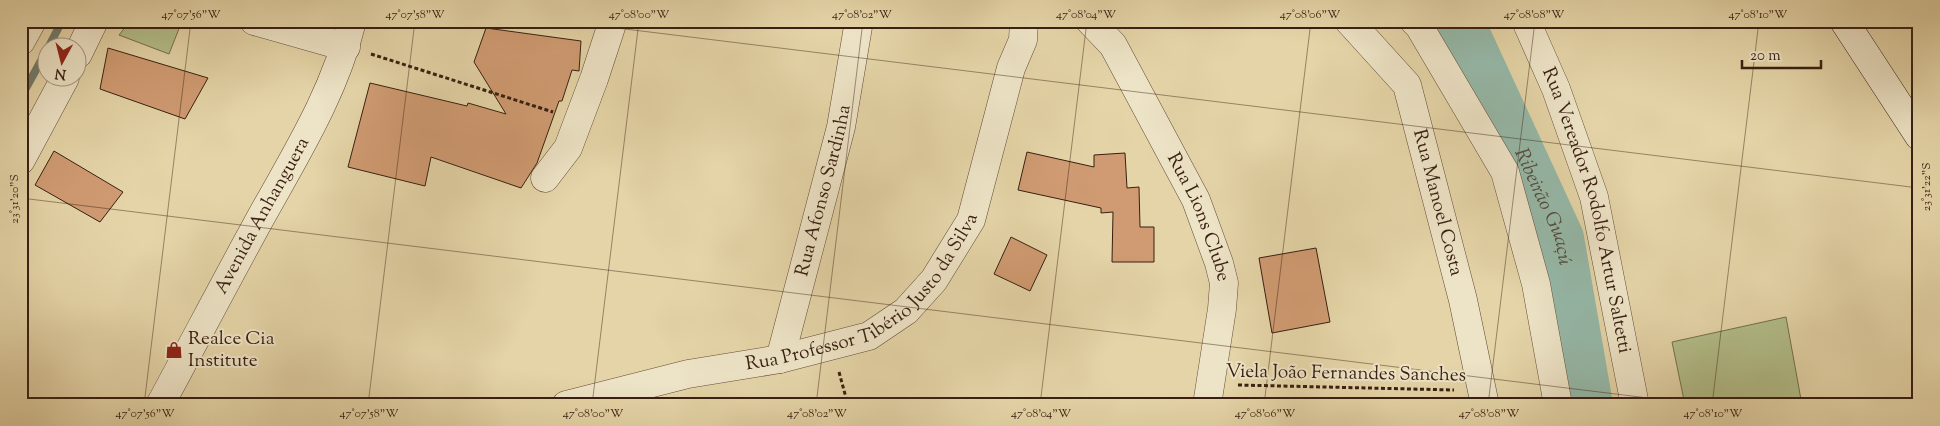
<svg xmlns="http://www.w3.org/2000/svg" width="1940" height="426" viewBox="0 0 1940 426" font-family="'Sorts Mill Goudy',serif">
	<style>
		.green { fill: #b2bd88; stroke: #756e4d }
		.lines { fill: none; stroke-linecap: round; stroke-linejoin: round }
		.stream { stroke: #707b6c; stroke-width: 8 }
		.river { stroke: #95b8a8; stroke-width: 48 }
		.building { fill: #d09b72; stroke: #381f12 }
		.minor-casing { stroke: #634c37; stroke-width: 29 }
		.tertiary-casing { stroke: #634c37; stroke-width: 29 }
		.secondary-casing { stroke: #381f12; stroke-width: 29 }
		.path { stroke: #381f12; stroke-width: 3; stroke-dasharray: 4 2.5; stroke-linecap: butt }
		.minor { stroke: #ede3c6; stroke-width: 28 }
		.tertiary { stroke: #ede3c6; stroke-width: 28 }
		.secondary { stroke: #ede3c6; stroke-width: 28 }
		.ticks { fill: none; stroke: #381f12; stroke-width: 1; stroke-opacity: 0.45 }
		.labels { text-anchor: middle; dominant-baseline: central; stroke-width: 4; stroke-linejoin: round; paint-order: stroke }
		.street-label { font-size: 19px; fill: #381f12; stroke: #ede3c6 }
		.poi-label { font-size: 19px; fill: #381f12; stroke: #ede3c6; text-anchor: start }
		.water-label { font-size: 20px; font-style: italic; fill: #544d3f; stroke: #ede3c6 }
		.neatline { fill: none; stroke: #381f12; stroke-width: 2 }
		.ticks-label { font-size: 12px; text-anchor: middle; fill: #381f12 }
	</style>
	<rect width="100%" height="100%" fill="#e4d4a7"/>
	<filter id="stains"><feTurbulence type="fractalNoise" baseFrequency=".004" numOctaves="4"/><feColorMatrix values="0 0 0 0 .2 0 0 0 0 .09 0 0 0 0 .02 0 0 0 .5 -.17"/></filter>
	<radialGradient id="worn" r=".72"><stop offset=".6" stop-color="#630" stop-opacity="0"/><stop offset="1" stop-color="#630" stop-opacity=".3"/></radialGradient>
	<g class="green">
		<polygon points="130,21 182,21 169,54 119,35"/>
		<polygon points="1786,317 1802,405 1685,405 1672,342"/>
	</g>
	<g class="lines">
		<g class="stream">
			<polyline points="48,48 62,21"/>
			<polyline points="21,97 48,48"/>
		</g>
		<path class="river" id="s1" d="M 1460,21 L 1560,238 L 1589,405"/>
	</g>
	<g class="building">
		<polygon points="486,28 581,41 579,71 572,70 562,101 559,101 537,163 521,188 431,157 425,186 348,167 370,83 467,106 468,103 506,114 474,62"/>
		<polygon points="108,48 208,78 185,119 100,89"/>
		<polygon points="54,151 123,192 100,222 35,185"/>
		<polygon points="1027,152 1094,167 1094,155 1125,153 1127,188 1139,187 1140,227 1154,227 1154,262 1112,262 1113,212 1101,213 1101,208 1018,190"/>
		<polygon points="1011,237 1047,255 1030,291 994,274"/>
		<polygon points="1316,248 1330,322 1272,333 1259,258"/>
	</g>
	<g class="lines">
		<g class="minor-casing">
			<g id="minor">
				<polyline points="254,21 346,47"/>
				<path id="s2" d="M 1090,21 L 1113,45 L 1196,200 L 1219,263 L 1224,283 L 1222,309 L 1207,405"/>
				<path id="s3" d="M 1349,21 L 1407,85 L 1463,300 L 1485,405"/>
				<polyline points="1414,21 1419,26 1505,172 1536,284 1558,405"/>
				<path id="s4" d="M 1526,21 L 1556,89 L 1594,197 L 1635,405"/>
				<polyline points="545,178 568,148 594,79 613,21"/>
				<path id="s5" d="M 780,359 L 841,127 L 859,21"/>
				<path id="s6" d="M 160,405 C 194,342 227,279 261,217 C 296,154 335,92 352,21"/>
				<path id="s7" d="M 566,405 L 688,374 L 780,359 L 869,336 L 906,311 L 934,280 L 971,220 L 1011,68 L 1023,40 L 1024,21"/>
			</g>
		</g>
		<g class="tertiary-casing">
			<g id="tertiary">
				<polyline points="21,41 32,21"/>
				<polyline points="78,54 94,21"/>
				<polyline points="21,160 65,78"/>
			</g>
		</g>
		<g class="secondary-casing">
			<polyline id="secondary" points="1844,21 1919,136"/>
		</g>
		<g class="path">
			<polyline points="371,54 553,112"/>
			<polyline points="839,372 848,405"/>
			<polyline points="1238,385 1454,390"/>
		</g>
		<use href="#minor" class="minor"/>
		<use href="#tertiary" class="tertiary"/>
		<use href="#secondary" class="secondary"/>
	</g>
	<path class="ticks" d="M 560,21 L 1919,188M 21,198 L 1705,405M 144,405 L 191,21M 368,405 L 415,21M 592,405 L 639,21M 816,405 L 863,21M 1040,405 L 1087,21M 1264,405 L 1311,21M 1488,405 L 1535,21M 1712,405 L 1759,21"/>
	<defs>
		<g id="shop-bare" transform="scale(1.35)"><path d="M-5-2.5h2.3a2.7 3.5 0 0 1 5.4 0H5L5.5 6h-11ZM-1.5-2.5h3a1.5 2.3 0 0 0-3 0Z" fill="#8f2418" stroke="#ede3c6" stroke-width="2.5" paint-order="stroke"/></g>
	</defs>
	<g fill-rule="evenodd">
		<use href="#shop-bare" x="174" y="350"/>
	</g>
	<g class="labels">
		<g class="street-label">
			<text stroke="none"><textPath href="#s5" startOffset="174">Rua Afonso Sardinha</textPath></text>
			<text stroke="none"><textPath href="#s3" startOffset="208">Rua Manoel Costa</textPath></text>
			<text stroke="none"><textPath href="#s4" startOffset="200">Rua Vereador Rodolfo Artur Saltetti</textPath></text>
			<text stroke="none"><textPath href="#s6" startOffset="215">Avenida Anhanguera</textPath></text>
			<text stroke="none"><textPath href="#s2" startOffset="226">Rua Lions Clube</textPath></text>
			<text stroke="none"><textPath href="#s7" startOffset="329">Rua Professor Tibério Justo da Silva</textPath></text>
			<text transform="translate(1346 374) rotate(1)">Viela João Fernandes Sanches</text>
		</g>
		<g class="poi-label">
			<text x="188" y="339">Realce Cia<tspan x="188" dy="22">Institute</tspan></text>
		</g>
		<g class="water-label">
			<text stroke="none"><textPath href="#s1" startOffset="204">Ribeirão Guaçú</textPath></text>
		</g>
	</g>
	<rect width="1940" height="426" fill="none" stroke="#e4d4a7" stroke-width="55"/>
	<g transform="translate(62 62) rotate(187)"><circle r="24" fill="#ede3c6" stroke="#a5957e"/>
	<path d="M0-4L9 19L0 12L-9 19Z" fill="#8f2418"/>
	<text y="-8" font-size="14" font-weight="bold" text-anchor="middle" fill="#381f12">N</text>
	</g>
	<path d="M1742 60v8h79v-8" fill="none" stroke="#381f12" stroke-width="2.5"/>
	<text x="1750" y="60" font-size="15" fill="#381f12" stroke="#ede3c6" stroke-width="4" paint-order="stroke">20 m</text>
	<rect x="28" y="28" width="1884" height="370" class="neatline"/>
	<g class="ticks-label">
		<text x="191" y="18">47°07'56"W</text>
		<text x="415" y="18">47°07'58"W</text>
		<text x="639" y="18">47°08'00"W</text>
		<text x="862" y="18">47°08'02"W</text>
		<text x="1086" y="18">47°08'04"W</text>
		<text x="1310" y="18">47°08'06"W</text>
		<text x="1534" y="18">47°08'08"W</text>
		<text x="1758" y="18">47°08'10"W</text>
		<text transform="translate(1926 187) rotate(-90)" y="4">23°31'22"S</text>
		<text transform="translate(14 199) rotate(-90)" y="4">23°31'20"S</text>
		<text x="145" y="417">47°07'56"W</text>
		<text x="369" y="417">47°07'58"W</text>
		<text x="593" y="417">47°08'00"W</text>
		<text x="817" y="417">47°08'02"W</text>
		<text x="1041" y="417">47°08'04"W</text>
		<text x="1265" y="417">47°08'06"W</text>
		<text x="1489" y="417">47°08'08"W</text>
		<text x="1713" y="417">47°08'10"W</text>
	</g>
	<rect width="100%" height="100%" filter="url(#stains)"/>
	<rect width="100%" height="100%" fill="url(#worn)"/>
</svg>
